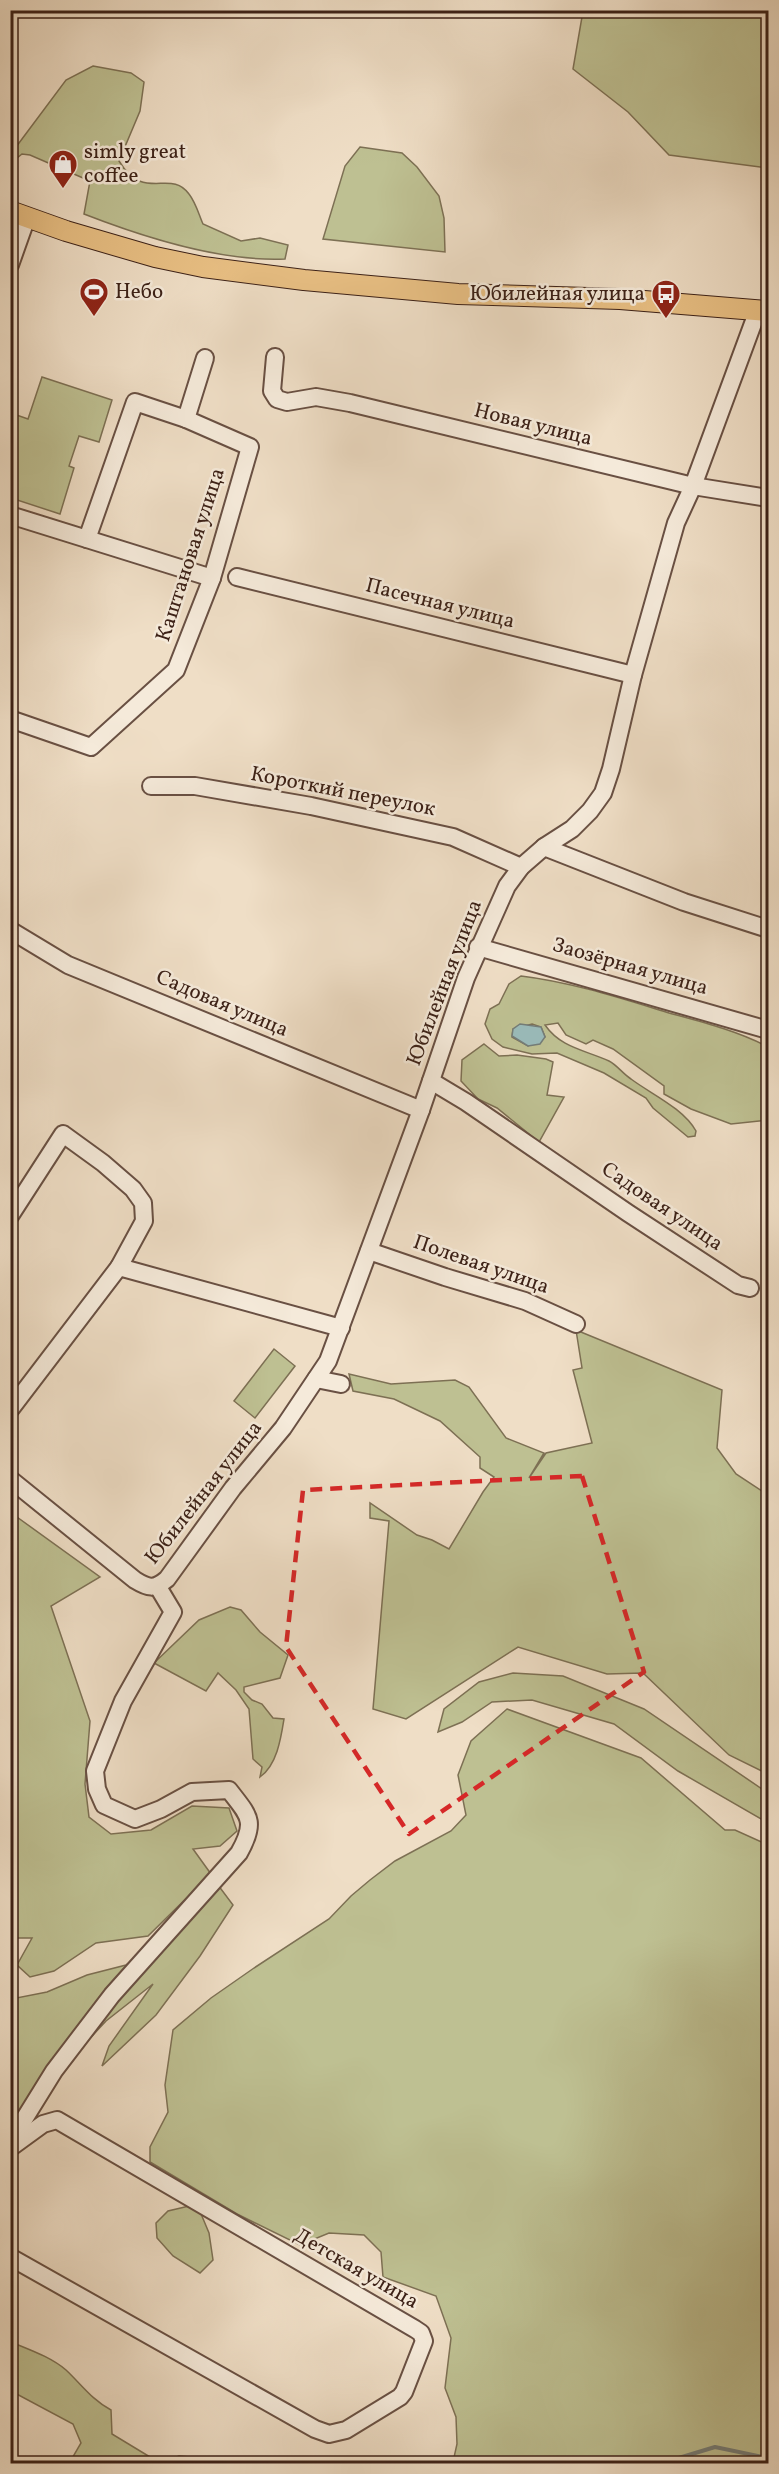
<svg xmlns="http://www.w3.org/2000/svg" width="779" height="2474" viewBox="0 0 779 2474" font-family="Vollkorn,serif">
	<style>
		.green { fill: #bec092; stroke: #7d7054; stroke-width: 1.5; fill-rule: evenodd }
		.water { fill: #9abbba; stroke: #747d79; stroke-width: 1.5 }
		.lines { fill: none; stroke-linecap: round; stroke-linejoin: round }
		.stream { stroke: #747d79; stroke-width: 4 }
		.minor-casing { stroke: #695043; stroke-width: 20 }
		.major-casing { stroke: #3c2117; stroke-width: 22 }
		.minor { stroke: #f5eada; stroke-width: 16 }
		.major { stroke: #e8bf83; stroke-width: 20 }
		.marked { fill: none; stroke: #d62828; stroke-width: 4.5; stroke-dasharray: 12 8; stroke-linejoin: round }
		.labels { text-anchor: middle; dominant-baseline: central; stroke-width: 5; stroke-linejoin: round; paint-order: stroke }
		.poi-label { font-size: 21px; fill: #3c2117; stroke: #f5eada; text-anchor: start }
		.street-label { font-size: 21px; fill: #3c2117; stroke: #f5eada }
	</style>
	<rect width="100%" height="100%" fill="#efdec6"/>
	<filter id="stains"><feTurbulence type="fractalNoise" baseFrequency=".00333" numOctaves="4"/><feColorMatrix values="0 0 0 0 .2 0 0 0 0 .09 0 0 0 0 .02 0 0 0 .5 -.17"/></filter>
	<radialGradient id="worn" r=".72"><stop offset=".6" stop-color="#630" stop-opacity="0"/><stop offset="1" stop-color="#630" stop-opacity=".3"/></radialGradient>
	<g class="green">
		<polygon points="583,11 768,11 768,168 669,155 628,112 573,69"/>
		<path d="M 93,66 L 131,73 L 144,82 L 140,111 L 119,161 C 144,203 170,168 189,194 C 196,203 199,215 203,224 L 241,241 L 260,238 L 288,245 L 285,259 C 221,262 143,237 84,214 L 90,181 L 30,155 L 22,154 L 11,163 L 11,145 L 16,147 L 66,80 Z"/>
		<polygon points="360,147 402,153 417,167 439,196 444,218 445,252 323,239 345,166"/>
		<polygon points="42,377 112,400 99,442 79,436 69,466 74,468 60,514 11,498 11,413 28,419"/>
		<path d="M 521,976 C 571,982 620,998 669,1013 C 702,1022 738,1031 768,1047 L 768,1120 L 731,1124 L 691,1109 L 664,1094 L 664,1086 L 613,1049 L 593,1040 L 586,1044 L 566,1035 L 558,1023 L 545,1025 C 561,1048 585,1050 609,1061 C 617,1065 623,1074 631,1079 C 651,1094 683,1108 696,1131 L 695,1136 L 688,1137 L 653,1108 L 646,1098 L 604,1073 L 557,1053 L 532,1054 L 503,1047 L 492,1039 L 485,1024 L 490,1009 L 499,1004 L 509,984 ZM 532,1024 L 541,1027 L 545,1037 L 528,1046 L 512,1037 L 513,1029 Z"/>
		<polygon points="484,1044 499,1056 517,1055 546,1059 553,1062 547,1095 564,1097 539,1142 497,1108 478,1099 461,1081 462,1060"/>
		<polygon points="576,1330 722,1390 717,1448 736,1474 768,1495 768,1774 729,1755 643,1673 607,1674 518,1647 406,1719 373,1709 389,1521 370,1518 370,1503 417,1535 432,1540 449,1549 483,1492 494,1477 480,1468 480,1457 440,1421 394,1399 353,1391 349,1374 391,1384 455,1380 469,1387 506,1438 544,1453 529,1478 546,1453 592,1443 573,1370 582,1368"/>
		<polygon points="274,1349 295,1366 255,1418 234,1401"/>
		<polygon points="10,1512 100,1577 51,1606 90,1721 85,1784 89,1817 111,1834 151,1830 192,1806 229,1808 237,1831 220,1846 193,1849 211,1874 148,1936 96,1943 54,1971 30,1977 17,1965 32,1938 10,1938"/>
		<path d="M 230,1607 L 241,1610 L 260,1632 L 288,1655 L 280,1678 L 244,1687 L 244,1692 L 252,1700 L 262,1704 L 273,1718 L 284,1719 C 281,1738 277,1765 260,1777 L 262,1767 L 253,1759 L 249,1709 L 236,1690 L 218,1673 L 206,1691 L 154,1663 L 199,1620 Z"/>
		<polygon points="513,1673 563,1676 644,1709 768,1793 768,1823 678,1771 614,1724 532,1700 492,1702 462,1722 438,1732 444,1709 479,1682"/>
		<polygon points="507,1709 641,1758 725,1830 735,1830 768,1845 768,2463 449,2463 453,2462 457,2444 456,2417 445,2388 451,2338 436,2296 383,2277 381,2252 364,2235 329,2233 300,2245 237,2214 150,2162 150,2147 168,2112 165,2085 173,2030 211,1998 254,1968 329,1919 351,1896 370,1880 395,1861 451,1831 466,1815 458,1775 471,1741"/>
		<polygon points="218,1885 233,1905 200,1956 156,2015 102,2066 109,2046 153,1984 106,2021 68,2062 11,2133 11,1999 47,1992 87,1975 126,1965"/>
		<polygon points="189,2206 199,2209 209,2233 213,2260 200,2273 173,2256 157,2238 156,2223 168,2211"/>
		<path d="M 16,2344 C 33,2351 52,2358 66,2370 C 81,2384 92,2400 111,2410 L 112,2434 L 150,2457 L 163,2462 L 179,2456 L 258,2463 L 117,2464 L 113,2459 L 113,2464 L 16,2463 L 19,2460 L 47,2459 L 70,2462 L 81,2443 L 73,2424 L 11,2391 L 11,2351 Z"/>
	</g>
	<polygon class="water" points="520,1024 541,1027 545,1037 540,1044 528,1046 512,1036 513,1029"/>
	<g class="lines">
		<polyline class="stream" points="659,2464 715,2447 768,2458"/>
		<g class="minor-casing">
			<g id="minor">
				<polyline points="10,265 27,217"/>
				<polyline points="275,357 272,391 277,399 287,402 316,397 350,403 693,486 768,498"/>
				<polyline points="186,419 205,358"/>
				<polyline points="10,515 212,578"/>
				<polyline points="237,577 633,675"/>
				<polyline points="10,719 91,747 176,670 212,578 250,447 186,419 135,402 87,539"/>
				<polyline points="151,786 195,786 311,806 453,837 521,867"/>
				<polyline points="544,847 684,902 768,929"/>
				<polyline points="10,930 68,965 421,1110"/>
				<polyline points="478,947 768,1030"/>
				<polyline points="431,1081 466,1102 628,1213 738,1285 750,1288"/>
				<polyline points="10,1216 63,1134 103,1163 133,1189 143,1203 144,1221 119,1267"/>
				<polyline points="369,1251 445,1277 525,1301 576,1324"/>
				<polyline points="316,1379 341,1384"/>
				<polyline points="10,1410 119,1267 341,1328"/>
				<path d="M 10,1479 L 135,1580 C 148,1588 154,1590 167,1579 L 233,1488 L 283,1428 L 328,1361 L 421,1110 L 466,978 L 507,886 L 521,867 L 544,847 L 572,829 L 590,811 L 603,793 L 611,769 L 633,675 L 676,523 L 693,486 L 758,310"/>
				<path d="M 10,2142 L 54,2071 L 112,1995 L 239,1853 C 257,1821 249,1816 229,1790 L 192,1792 L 161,1809 L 135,1819 L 104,1805 L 97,1789 L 95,1771 L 123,1701 L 173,1612 L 158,1587"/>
				<polyline points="10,2148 43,2124 57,2120 415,2329 421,2333 424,2341 404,2392 400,2397 346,2430 329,2434 315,2429 10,2257"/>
			</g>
		</g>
		<g class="major-casing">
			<polyline id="major" points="10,211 66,231 155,257 203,267 304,280 458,294 620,299 768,311"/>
		</g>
		<use href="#minor" class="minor"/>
		<use href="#major" class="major"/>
	</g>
	<path class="marked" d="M 582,1476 L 644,1672 L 409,1834 L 286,1647 L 303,1490 Z"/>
	<defs>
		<g id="shop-pin" transform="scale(1.5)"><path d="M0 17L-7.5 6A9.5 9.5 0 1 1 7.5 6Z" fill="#8f2418" stroke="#f5eada"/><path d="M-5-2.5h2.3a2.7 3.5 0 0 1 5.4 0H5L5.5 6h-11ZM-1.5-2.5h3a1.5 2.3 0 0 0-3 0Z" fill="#fff"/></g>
		<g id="stadium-pin" transform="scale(1.5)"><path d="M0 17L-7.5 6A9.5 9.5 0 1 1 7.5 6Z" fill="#8f2418" stroke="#f5eada"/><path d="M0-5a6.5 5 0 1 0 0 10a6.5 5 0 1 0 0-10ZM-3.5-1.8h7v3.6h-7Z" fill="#fff"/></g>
		<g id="bus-pin" transform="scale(1.5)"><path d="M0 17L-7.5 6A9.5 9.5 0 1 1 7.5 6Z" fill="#8f2418" stroke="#f5eada"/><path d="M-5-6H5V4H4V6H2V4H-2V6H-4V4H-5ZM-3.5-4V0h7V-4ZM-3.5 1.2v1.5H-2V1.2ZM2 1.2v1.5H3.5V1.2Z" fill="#fff"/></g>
	</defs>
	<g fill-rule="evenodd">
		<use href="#shop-pin" x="63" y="164"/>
		<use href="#stadium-pin" x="94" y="292"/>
		<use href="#bus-pin" x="666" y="294"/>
	</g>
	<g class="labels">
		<g class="poi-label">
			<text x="84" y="152">simly great<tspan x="84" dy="24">coffee</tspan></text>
			<text x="115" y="292">Небо</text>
			<text x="645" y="294" text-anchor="end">Юбилейная улица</text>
		</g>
		<g class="street-label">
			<text transform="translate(533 425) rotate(14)">Новая улица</text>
			<text transform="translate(191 555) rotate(-72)">Каштановая улица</text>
			<text transform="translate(440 604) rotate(14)">Пасечная улица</text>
			<text transform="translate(343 792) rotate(11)">Короткий переулок</text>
			<text transform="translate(630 967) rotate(16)">Заозёрная улица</text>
			<text transform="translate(445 983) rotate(-69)">Юбилейная улица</text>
			<text transform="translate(222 1004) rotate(23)">Садовая улица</text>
			<text transform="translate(662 1207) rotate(34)">Садовая улица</text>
			<text transform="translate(481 1265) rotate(19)">Полевая улица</text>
			<text transform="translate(204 1493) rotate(-52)">Юбилейная улица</text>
			<text transform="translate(356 2269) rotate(30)">Детская улица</text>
		</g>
	</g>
	<rect width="779" height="2474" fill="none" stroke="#efdec6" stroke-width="36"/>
	<rect x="12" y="12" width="755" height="2450" fill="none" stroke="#3c2117" stroke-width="3"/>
	<rect x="18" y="18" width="743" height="2438" fill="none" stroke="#3c2117" stroke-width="1.5"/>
	<rect width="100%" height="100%" filter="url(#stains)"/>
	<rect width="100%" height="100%" fill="url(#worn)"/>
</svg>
